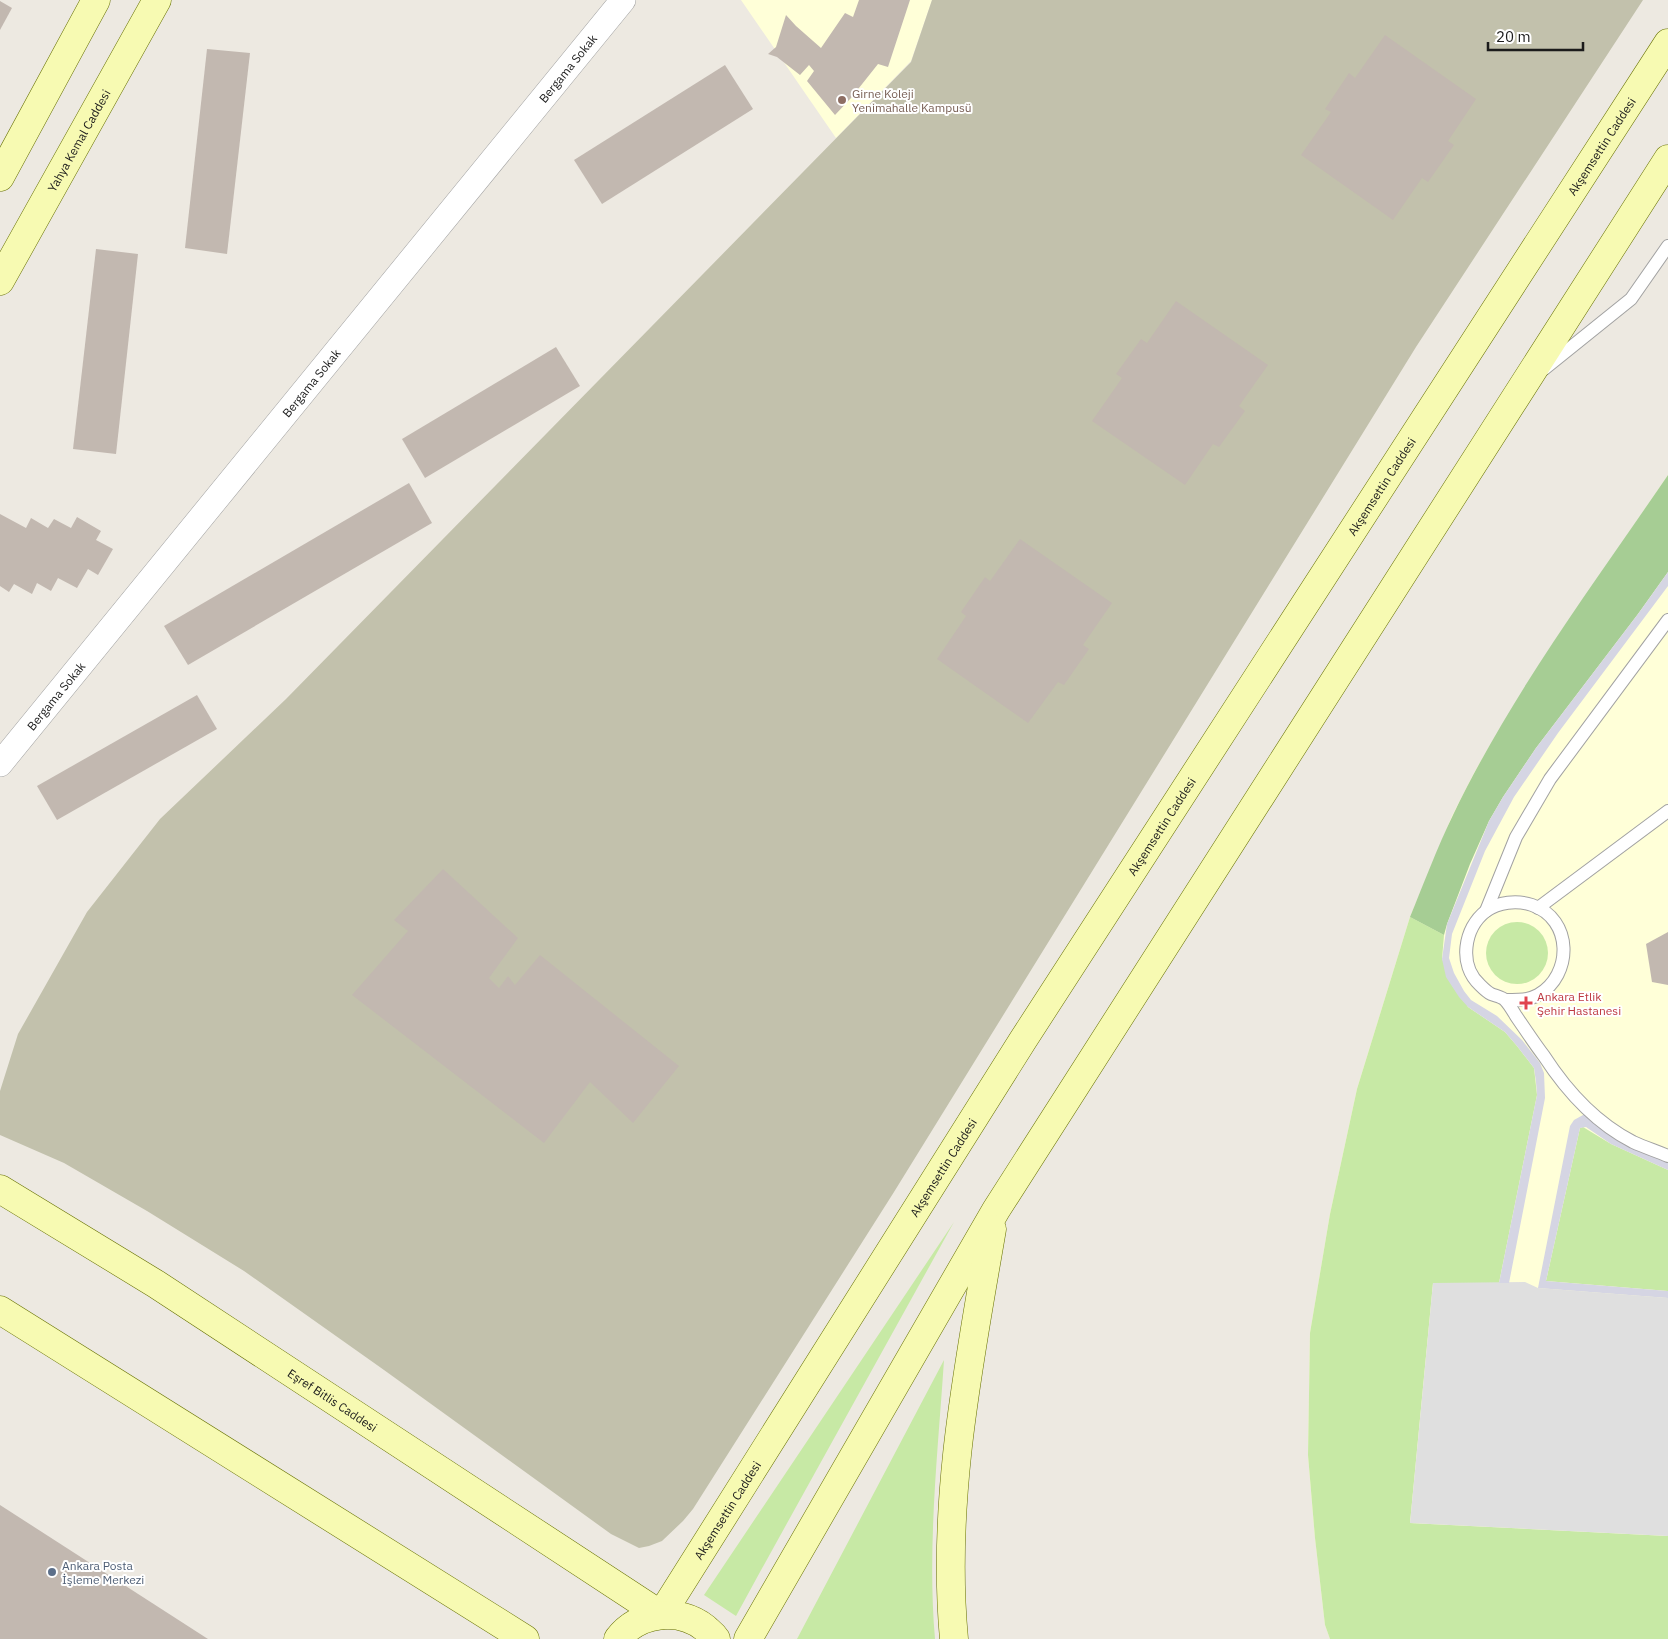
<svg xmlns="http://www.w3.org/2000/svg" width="1668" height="1639" viewBox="0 0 1668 1639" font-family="'IBM Plex Sans',sans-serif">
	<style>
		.education { fill: #ffffd8 }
		.construction { fill: #c2c1ac }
		.grass { fill: #c7e9a5 }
		.forest { fill: #a6cd94 }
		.parking { fill: #dfdfdf }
		.plaza { fill: #d5d5e3 }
		.building { fill: #c2b8b0 }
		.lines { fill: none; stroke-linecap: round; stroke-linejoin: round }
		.lane-casing { stroke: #a2a2a2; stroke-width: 14 }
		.street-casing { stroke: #a2a2a2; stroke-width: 26 }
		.secondary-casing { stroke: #677103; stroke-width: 29 }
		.lane { stroke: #fff; stroke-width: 12 }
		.street { stroke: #fff; stroke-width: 25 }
		.secondary { stroke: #f7fab2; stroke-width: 28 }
		.education-dot { fill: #8d6e63; stroke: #fff; stroke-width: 2 }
		.health-dot { fill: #e0444e; stroke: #fff; stroke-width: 2 }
		.service-dot { fill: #5c6f8a; stroke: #fff; stroke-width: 2 }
		.labels { text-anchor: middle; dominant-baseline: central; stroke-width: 4; stroke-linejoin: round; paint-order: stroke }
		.street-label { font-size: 12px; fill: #1b1b1b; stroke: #fff }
		.education-label { font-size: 12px; fill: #785e54; stroke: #fff; text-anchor: start }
		.health-label { font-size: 12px; fill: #be3a42; stroke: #fff; text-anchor: start }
		.service-label { font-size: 12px; fill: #4e5e75; stroke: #fff; text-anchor: start }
	</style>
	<rect width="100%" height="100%" fill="#ede9e1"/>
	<g class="education">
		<polygon points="741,0 932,0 911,61 836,138"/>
		<polygon points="1668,475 1668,1639 1330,1639 1325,1625 1315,1538 1308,1455 1310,1333 1330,1214 1357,1089 1410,917 1452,816 1474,773 1497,733 1561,632"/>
	</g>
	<polygon class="construction" points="932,0 1643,0 1416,347 894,1192 693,1509 683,1521 662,1541 649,1546 639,1548 611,1534 384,1370 244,1271 147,1211 64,1163 0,1135 0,1091 18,1034 87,912 160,819 286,699 911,62"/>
	<g class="grass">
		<polygon points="1410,917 1444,935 1442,959 1468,1007 1505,1032 1517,1046 1534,1068 1537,1095 1499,1283 1433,1283 1410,1523 1668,1536 1668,1639 1330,1639 1325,1625 1315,1538 1308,1455 1310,1333 1330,1214 1357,1089"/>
		<circle cx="1517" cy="953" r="31"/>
		<polygon points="1583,1127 1611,1144 1668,1170 1668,1291 1546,1281 1580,1128"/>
		<polygon points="954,1222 760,1572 736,1616 704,1595"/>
		<path d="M 944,1360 C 938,1452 927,1547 935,1639 L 797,1639 Z"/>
	</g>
	<path class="forest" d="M 1668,475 L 1668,572 L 1638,614 L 1536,748 L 1503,797 L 1489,821 L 1470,864 L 1447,924 L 1444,935 L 1410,917 C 1424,883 1437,848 1453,815 C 1511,694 1593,585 1668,475 Z"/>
	<polygon class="parking" points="1525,1282 1538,1288 1668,1298 1668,1536 1410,1523 1433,1283"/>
	<g class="plaza">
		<polygon points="1668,572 1668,586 1558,733 1514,797 1485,851 1452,934 1449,958 1454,973 1464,991 1471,1000 1497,1016 1522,1040 1540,1063 1544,1073 1545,1098 1509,1283 1499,1283 1537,1095 1536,1082 1534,1068 1517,1046 1505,1032 1468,1007 1459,997 1446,977 1442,959 1447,924 1489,821 1503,797 1536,748 1638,614"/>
		<polygon points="1583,1115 1587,1115 1668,1162 1668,1170 1611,1144 1586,1127 1580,1128 1546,1281 1668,1291 1668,1298 1538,1288 1570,1126 1574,1120"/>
	</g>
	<g class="building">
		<polygon points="859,0 910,0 888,67 878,64 851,98 835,115 807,81 814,71 809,65 800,75 777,57 768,54 776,47 786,15 796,26 821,48 845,13 853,17"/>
		<polygon points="0,1 12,8 0,30"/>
		<polygon points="1385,35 1476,99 1448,141 1454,145 1428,182 1422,178 1393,220 1301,155 1331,112 1325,109 1349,73 1355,78"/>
		<polygon points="207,49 250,53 227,254 185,248"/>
		<polygon points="725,65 753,109 602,204 574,160"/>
		<polygon points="96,249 138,254 116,454 73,449"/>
		<polygon points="1176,301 1268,365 1239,406 1245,411 1219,447 1213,444 1185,485 1092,421 1122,378 1116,374 1141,339 1147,343"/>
		<polygon points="556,347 580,386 425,478 402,439"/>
		<polygon points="409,483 432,523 188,665 164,626"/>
		<polygon points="0,514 26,528 31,518 48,528 54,519 71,528 77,517 101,531 96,540 113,549 98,575 88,569 77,588 58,578 51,591 37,583 32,594 14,584 9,592 0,586"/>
		<polygon points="1020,539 1112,603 1083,645 1089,649 1064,685 1058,682 1028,723 937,659 966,616 961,612 985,577 990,581"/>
		<polygon points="197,695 217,729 57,820 37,786"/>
		<polygon points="443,869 518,938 489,978 499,988 508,976 515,985 540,955 679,1066 633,1123 590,1082 544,1143 352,995 408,931 394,920"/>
		<polygon points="1668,932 1668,985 1652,982 1646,944"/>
		<polygon points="0,1505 208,1639 0,1639"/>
	</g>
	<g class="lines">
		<g class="lane-casing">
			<g id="lane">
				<polyline points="1544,369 1631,299 1668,246"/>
				<polyline points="1538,908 1668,811"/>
				<polyline points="1486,911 1516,837 1550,779 1668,620"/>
				<path d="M 1505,1000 C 1516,1000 1527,1001 1538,995 C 1573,975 1573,919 1532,905 C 1517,900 1498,902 1486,911 C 1464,928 1458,965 1480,985 C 1483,988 1487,992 1491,994 C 1496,996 1502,997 1505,1000 C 1509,1004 1513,1011 1516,1016 C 1525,1029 1534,1043 1544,1056 C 1566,1090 1596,1123 1633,1142 C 1644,1147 1656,1151 1668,1156"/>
			</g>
		</g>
		<g class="street-casing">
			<g id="street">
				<path id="s1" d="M 0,764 L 623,0"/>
			</g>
		</g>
		<g class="secondary-casing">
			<g id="secondary">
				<polyline points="0,177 96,0"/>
				<path id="s2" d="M 0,281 L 157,0"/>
				<path id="s3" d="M 0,1189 L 156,1284 L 661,1615"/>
				<polyline points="0,1310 525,1639"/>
				<path id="s4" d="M 661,1615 L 1023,1040 L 1668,43"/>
				<path d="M 618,1639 C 638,1612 679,1607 705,1628 C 709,1632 713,1634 716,1639"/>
				<polyline points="748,1639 996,1210 1668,159"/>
				<path d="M 954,1639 C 941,1501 969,1364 992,1229"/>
			</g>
		</g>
		<use href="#lane" class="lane"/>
		<use href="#street" class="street"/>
		<use href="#secondary" class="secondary"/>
	</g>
	<circle class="education-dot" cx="842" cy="100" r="5"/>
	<path class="health-dot" d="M1523.5 995.5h5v5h5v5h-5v5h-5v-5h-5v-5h5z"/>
	<circle class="service-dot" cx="52" cy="1572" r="5"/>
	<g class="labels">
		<g class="street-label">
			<text stroke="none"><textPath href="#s1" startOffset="898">Bergama Sokak</textPath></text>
			<text stroke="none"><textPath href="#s2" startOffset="161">Yahya Kemal Caddesi</textPath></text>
			<text stroke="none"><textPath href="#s4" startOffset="1744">Akşemsettin Caddesi</textPath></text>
			<text stroke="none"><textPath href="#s1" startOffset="492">Bergama Sokak</textPath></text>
			<text stroke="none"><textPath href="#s4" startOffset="1339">Akşemsettin Caddesi</textPath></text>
			<text stroke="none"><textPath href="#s1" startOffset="88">Bergama Sokak</textPath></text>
			<text stroke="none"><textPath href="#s4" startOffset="934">Akşemsettin Caddesi</textPath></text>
			<text stroke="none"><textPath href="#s4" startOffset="529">Akşemsettin Caddesi</textPath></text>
			<text stroke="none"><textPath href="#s3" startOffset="394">Eşref Bitlis Caddesi</textPath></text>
			<text stroke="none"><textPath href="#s4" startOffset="124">Akşemsettin Caddesi</textPath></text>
		</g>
		<g class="education-label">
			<text x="852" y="93">Girne Koleji<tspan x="852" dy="14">Yenimahalle Kampusü</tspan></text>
		</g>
		<g class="health-label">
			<text x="1537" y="996">Ankara Etlik<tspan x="1537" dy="14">Şehir Hastanesi</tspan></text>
		</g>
		<g class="service-label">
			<text x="62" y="1565">Ankara Posta<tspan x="62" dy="14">İşleme Merkezi</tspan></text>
		</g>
	</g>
	<path d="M1488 42v8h95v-8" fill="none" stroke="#1b1b1b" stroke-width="2.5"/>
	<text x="1496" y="42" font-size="15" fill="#1b1b1b" stroke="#ffffff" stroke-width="4" paint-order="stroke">20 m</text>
</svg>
